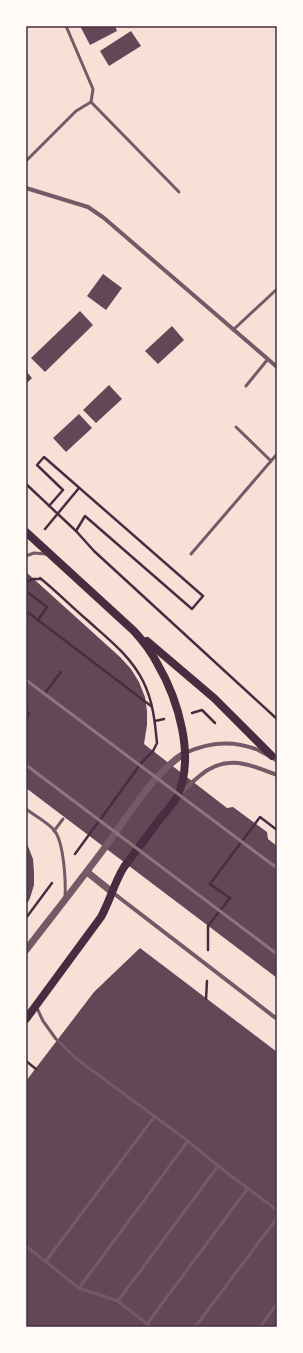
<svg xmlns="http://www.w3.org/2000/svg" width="303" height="1353" viewBox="0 0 303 1353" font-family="Helvetica,sans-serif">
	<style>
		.building { fill: #644757 }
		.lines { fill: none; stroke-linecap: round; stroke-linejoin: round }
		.path { stroke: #4a2c40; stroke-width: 2.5 }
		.service { stroke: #755966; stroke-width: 3 }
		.minor { stroke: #755966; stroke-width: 4 }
		.tertiary { stroke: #755966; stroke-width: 7 }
		.secondary { stroke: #4a2c40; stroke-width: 8 }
		.rail { stroke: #8f747c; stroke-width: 3 }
		.neatline { fill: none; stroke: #4a2c40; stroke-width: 1.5 }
	</style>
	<rect width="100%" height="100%" fill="#f7e1d7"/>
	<g class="building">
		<polygon points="80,26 115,26 117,31 90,45"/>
		<polygon points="131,31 141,46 109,66 100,51"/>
		<polygon points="103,274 122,288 106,310 87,296"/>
		<polygon points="80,311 93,325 45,372 31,358"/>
		<polygon points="172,326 184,340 158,364 145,351"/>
		<polygon points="26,371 32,378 26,384"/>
		<polygon points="109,385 122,399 96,423 83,410"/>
		<polygon points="79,414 92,428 66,452 53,438"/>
		<polygon points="26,572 120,657 131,669 139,682 145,697 147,711 147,725 144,744 227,808 233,807 267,832 268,839 277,846 277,978 26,788"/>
		<polygon points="26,841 33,859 34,872 34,885 30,898 26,906"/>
		<polygon points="140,948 277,1052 277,1327 26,1327 26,1081 94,992"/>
	</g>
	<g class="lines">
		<g class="path">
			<polyline points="26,484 76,531 94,551 277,719"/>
			<polyline points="49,506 63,490 37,465 44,457 203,596 192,609 85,516 76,531"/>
			<polyline points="45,529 79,488"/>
			<path d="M 40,578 C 56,591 70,605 86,619 C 107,638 130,655 143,681 C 153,701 155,722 157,743 L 153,751 L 142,762 L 75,854"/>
			<polyline points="26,582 33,579 41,579"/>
			<polyline points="26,591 47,607 38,620"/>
			<polyline points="26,611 151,706"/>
			<polyline points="45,693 61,672"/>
			<polyline points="26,711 29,714 26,719"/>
			<polyline points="192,713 202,710 215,723"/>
			<polyline points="155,721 164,719"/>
			<polyline points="26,918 52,883"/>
			<polyline points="208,950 208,926 230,898 210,884 260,817 277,830"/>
			<polyline points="206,999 207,981"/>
			<polyline points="26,1061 36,1069"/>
		</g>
		<g class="service">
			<polyline points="91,102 179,192"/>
			<polyline points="26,161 76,111 91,102 93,89 66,26"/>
			<polyline points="233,330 277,289"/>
			<polyline points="246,386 268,359"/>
			<polyline points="236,427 271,461"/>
			<polyline points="191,554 277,454"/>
			<polyline points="26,556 34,553 46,554"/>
			<path d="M 26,809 C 35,816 47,822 54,830 C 64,842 66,882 65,898"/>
			<polyline points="54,831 63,819"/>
			<polyline points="37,1008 43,1021 56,1039 78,1060 188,1141 218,1166 277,1210"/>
			<polyline points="26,1246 79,1288 118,1301 151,1327"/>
			<polyline points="46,1261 155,1116"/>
			<polyline points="79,1288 188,1141"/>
			<polyline points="118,1301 218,1166"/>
			<polyline points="147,1324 248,1188"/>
			<polyline points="195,1327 277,1218"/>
			<polyline points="260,1327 277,1304"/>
		</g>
		<g class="minor">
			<polyline points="26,188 88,207 104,218 277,367"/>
			<path d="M 185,753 C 209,742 234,740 258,750 C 265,754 271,756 277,761"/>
			<path d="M 180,794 C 199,775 215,758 244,764 C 255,766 266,771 277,775"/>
			<polyline points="112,892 277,1019"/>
		</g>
		<g class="tertiary">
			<polyline points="87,872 112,892"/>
			<path d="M 26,950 C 53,915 80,881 106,846 C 128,816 154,772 185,753"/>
		</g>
		<g class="secondary">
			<path d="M 26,532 L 134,631 C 143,641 151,651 157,663 C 178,699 196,757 177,797 C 173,804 166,812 160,819 C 148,835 136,851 124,867 C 114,883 110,901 101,917 L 26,1019"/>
			<polyline points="147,641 214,698 272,756"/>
		</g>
		<g class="rail">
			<polyline points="26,680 277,868"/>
			<polyline points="26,765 277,954"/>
		</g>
	</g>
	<rect width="303" height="1353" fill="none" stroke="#fffaf5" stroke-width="54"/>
	<rect x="27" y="27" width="249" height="1299" class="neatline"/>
</svg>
